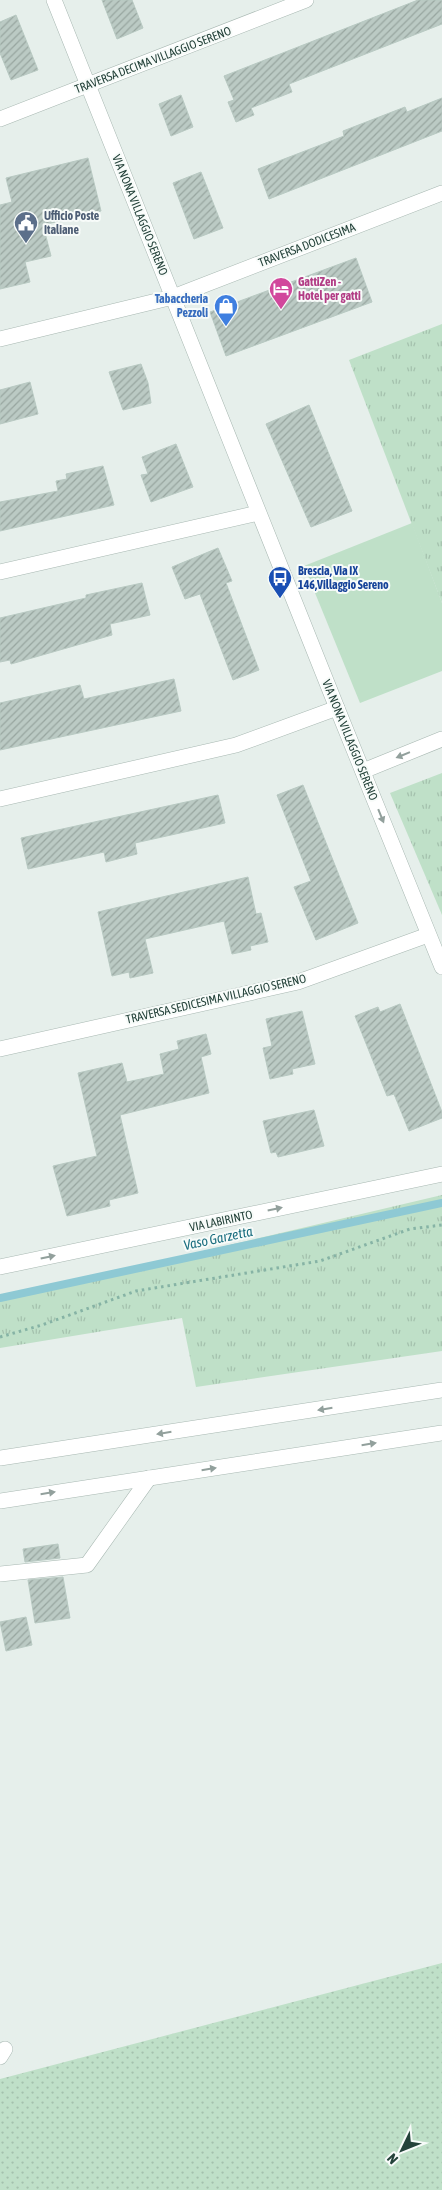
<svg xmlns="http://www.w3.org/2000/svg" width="442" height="2190" viewBox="0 0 442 2190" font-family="'Asap Condensed',sans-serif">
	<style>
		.grass { fill: #bfe0c8 }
		.park { fill: url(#park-tufts) }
		.garden { fill: url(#garden-dots) }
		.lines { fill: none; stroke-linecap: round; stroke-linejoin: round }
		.stream { stroke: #8ec9d4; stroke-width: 8 }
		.building { fill: url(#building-hatch); stroke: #b8c9c2 }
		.minor-casing { stroke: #a8b8b2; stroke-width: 16 }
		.path { stroke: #86b3a5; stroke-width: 3; stroke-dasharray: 2.5 4; stroke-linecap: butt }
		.minor { stroke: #fff; stroke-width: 15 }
		.oneway { fill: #92a09c }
		.labels { text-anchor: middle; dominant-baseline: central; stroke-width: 4; stroke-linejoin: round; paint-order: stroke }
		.street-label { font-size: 12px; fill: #24423a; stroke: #f7fbf9 }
		.service-label { font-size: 12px; font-weight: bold; fill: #4e5e75; stroke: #f7fbf9; text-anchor: start }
		.hotel-label { font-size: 12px; font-weight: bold; fill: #b23c85; stroke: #f7fbf9; text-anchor: start }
		.shop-label { font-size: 12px; font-weight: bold; fill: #366cbe; stroke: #f7fbf9; text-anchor: end }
		.transit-label { font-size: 12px; font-weight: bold; fill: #164399; stroke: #f7fbf9; text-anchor: start }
		.water-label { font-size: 14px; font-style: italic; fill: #1c6f80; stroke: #f7fbf9 }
	</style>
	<defs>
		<pattern id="park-tufts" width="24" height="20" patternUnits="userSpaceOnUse" patternTransform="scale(1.25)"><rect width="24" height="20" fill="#bfe0c8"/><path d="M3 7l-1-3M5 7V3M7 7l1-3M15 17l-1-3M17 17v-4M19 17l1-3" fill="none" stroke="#a4c1ad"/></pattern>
		<pattern id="garden-dots" width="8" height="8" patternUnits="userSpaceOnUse" patternTransform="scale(1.25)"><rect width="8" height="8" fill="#bfe0c8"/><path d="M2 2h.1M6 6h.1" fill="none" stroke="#a4c1ad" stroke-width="1.8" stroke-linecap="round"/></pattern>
		<pattern id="building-hatch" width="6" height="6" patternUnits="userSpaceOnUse" patternTransform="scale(1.25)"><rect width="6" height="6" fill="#bbcac4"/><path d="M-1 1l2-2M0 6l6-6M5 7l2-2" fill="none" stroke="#98a6a0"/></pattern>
	</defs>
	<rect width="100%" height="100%" fill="#e6efeb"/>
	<polygon class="grass" points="412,523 442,603 442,671 360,703 304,566"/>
	<g class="park">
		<polygon points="442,324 442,603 349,360"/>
		<polygon points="442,773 442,915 390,793"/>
		<polygon points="442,1195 442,1351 196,1387 182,1318 0,1348 0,1299"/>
	</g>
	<polygon class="garden" points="442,1963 442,2190 0,2190 0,2079"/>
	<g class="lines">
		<polyline class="stream" points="0,1298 442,1203"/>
	</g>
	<g class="building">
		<polygon points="102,0 132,0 143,28 117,39"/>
		<polygon points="418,0 442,0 442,24 289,84 292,92 251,108 254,115 236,122 228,102 234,100 224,76"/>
		<polygon points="16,15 38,70 11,80 0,53 0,22"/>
		<polygon points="181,95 193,127 171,136 159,104"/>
		<polygon points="442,98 442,131 269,199 258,169 344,136 343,131 405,107 407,112"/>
		<polygon points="88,158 101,211 43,225 51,256 25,262 30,282 0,289 0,205 12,202 6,178"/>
		<polygon points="201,172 223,228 194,239 173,183"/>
		<polygon points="356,258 372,302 226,356 210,312"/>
		<polygon points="141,364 148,383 151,403 123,410 109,372"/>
		<polygon points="30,382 38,414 0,424 0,390"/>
		<polygon points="309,405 352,511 311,527 266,424"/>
		<polygon points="176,444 193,487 151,502 141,475 148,474 142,457"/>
		<polygon points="103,466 114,505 0,531 0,502 58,491 56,481 67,479 66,474"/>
		<polygon points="218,548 232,581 226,583 259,670 233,680 200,594 185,599 172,567"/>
		<polygon points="142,583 150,615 110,624 112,635 11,664 10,660 0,662 0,618 86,598 86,595"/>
		<polygon points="174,679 181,711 0,750 0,703 80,685 84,699"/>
		<polygon points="303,785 358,923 316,940 294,887 311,881 277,795"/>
		<polygon points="218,795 225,823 135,843 137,854 106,862 104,852 28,869 21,838"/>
		<polygon points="248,877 256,914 261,913 268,942 250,946 251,950 232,954 224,921 145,939 153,973 130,978 129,972 112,976 98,912"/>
		<polygon points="400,1004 442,1112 442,1118 409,1131 394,1094 387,1096 355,1016 378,1007 380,1012"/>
		<polygon points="302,1011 315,1064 292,1069 293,1074 270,1079 263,1048 272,1046 266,1019"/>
		<polygon points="206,1034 211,1054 201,1057 209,1093 120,1115 138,1193 109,1200 110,1206 67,1216 53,1166 97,1156 78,1073 122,1063 127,1082 164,1074 160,1054 179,1049 177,1041"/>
		<polygon points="314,1110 324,1146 278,1157 276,1152 271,1153 263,1121"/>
		<polygon points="58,1544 60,1558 25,1562 23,1549"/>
		<polygon points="63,1577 70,1618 35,1623 28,1580"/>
		<polygon points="26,1617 32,1645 6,1651 0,1622"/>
	</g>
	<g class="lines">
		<g class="minor-casing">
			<g id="minor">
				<polyline points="54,0 337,708 442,967"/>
				<polyline points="0,119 306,0"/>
				<polyline points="0,339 173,297 442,193"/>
				<polyline points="0,572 258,513"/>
				<polyline points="363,771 442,739"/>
				<polyline points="0,799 236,745 337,708"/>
				<polyline points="0,1049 298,982 428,935"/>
				<polyline points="0,1267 442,1174"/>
				<polyline points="0,1458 442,1390"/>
				<polyline points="0,1501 442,1433"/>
				<polyline points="0,1574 87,1565 149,1478"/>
				<polyline points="0,2057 5,2049"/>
			</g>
		</g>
		<polyline class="path" points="0,1337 42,1325 136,1291 320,1261 410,1229 442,1225"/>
		<use href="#minor" class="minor"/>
	</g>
	<defs><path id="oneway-solid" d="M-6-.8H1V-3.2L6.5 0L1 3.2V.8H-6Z" transform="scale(1.25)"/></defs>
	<g class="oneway">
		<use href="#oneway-solid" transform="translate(403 755) rotate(158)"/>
		<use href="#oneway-solid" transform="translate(381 816) rotate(68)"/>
		<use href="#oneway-solid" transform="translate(275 1209) rotate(-12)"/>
		<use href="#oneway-solid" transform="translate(48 1257) rotate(-12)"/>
		<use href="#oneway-solid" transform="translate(325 1409) rotate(171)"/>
		<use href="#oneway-solid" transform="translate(164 1433) rotate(171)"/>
		<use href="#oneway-solid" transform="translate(369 1444) rotate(-9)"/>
		<use href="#oneway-solid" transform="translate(209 1469) rotate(-9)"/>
		<use href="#oneway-solid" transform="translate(48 1493) rotate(-9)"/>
	</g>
	<defs>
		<g id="civic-pin" transform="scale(1.25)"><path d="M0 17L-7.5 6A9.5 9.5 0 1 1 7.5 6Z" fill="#5c6f8a" stroke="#f7fbf9"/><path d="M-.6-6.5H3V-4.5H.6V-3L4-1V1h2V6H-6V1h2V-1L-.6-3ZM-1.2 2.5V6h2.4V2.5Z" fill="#fff"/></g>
		<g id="hotel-pin" transform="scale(1.25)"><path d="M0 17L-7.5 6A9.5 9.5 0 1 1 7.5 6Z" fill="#d1479c" stroke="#f7fbf9"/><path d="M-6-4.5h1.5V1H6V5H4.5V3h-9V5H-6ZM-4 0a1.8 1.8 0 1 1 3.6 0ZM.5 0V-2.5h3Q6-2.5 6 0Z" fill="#fff"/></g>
		<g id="shop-pin" transform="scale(1.25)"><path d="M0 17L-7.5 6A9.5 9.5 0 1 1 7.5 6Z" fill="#3f7fe0" stroke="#f7fbf9"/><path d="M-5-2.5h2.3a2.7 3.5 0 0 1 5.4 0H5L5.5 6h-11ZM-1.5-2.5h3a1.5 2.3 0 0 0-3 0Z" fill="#fff"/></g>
		<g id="bus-pin" transform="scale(1.25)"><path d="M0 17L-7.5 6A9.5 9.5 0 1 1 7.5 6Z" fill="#1a4fb4" stroke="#f7fbf9"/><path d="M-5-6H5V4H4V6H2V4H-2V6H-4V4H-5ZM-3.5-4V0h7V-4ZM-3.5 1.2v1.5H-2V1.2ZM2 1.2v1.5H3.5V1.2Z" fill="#fff"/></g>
	</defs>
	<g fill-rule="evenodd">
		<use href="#civic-pin" x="26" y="223"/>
		<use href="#hotel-pin" x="281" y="289"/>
		<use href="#shop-pin" x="226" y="306"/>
		<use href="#bus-pin" x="280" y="578"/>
	</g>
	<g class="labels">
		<g class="street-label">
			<text transform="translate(153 60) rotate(-21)">TRAVERSA DECIMA VILLAGGIO SERENO</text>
			<text transform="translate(140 215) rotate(68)">VIA NONA VILLAGGIO SERENO</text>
			<text transform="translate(307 245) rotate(-21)">TRAVERSA DODICESIMA</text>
			<text transform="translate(350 740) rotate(68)">VIA NONA VILLAGGIO SERENO</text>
			<text transform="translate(216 999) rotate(-13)">TRAVERSA SEDICESIMA VILLAGGIO SERENO</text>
			<text transform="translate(221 1221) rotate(-12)">VIA LABIRINTO</text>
		</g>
		<g class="service-label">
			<text x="44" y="216">Ufficio Poste<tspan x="44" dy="14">Italiane</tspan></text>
		</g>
		<g class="hotel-label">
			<text x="298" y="282">GattiZen -<tspan x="298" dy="14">Hotel per gatti</tspan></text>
		</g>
		<g class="shop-label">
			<text x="208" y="299">Tabaccheria<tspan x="208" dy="14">Pezzoli</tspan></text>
		</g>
		<g class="transit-label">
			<text x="298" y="571">Brescia, Via IX<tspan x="298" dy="14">146,Villaggio Sereno</tspan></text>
		</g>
		<g class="water-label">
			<text transform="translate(218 1238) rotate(-12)">Vaso Garzetta</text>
		</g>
	</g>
	<g transform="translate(402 2150) rotate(227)" stroke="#f7fbf9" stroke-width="4" paint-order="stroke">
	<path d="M0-4L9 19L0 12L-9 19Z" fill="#24423a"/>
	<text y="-8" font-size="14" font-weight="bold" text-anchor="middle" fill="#24423a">N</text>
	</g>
</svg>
